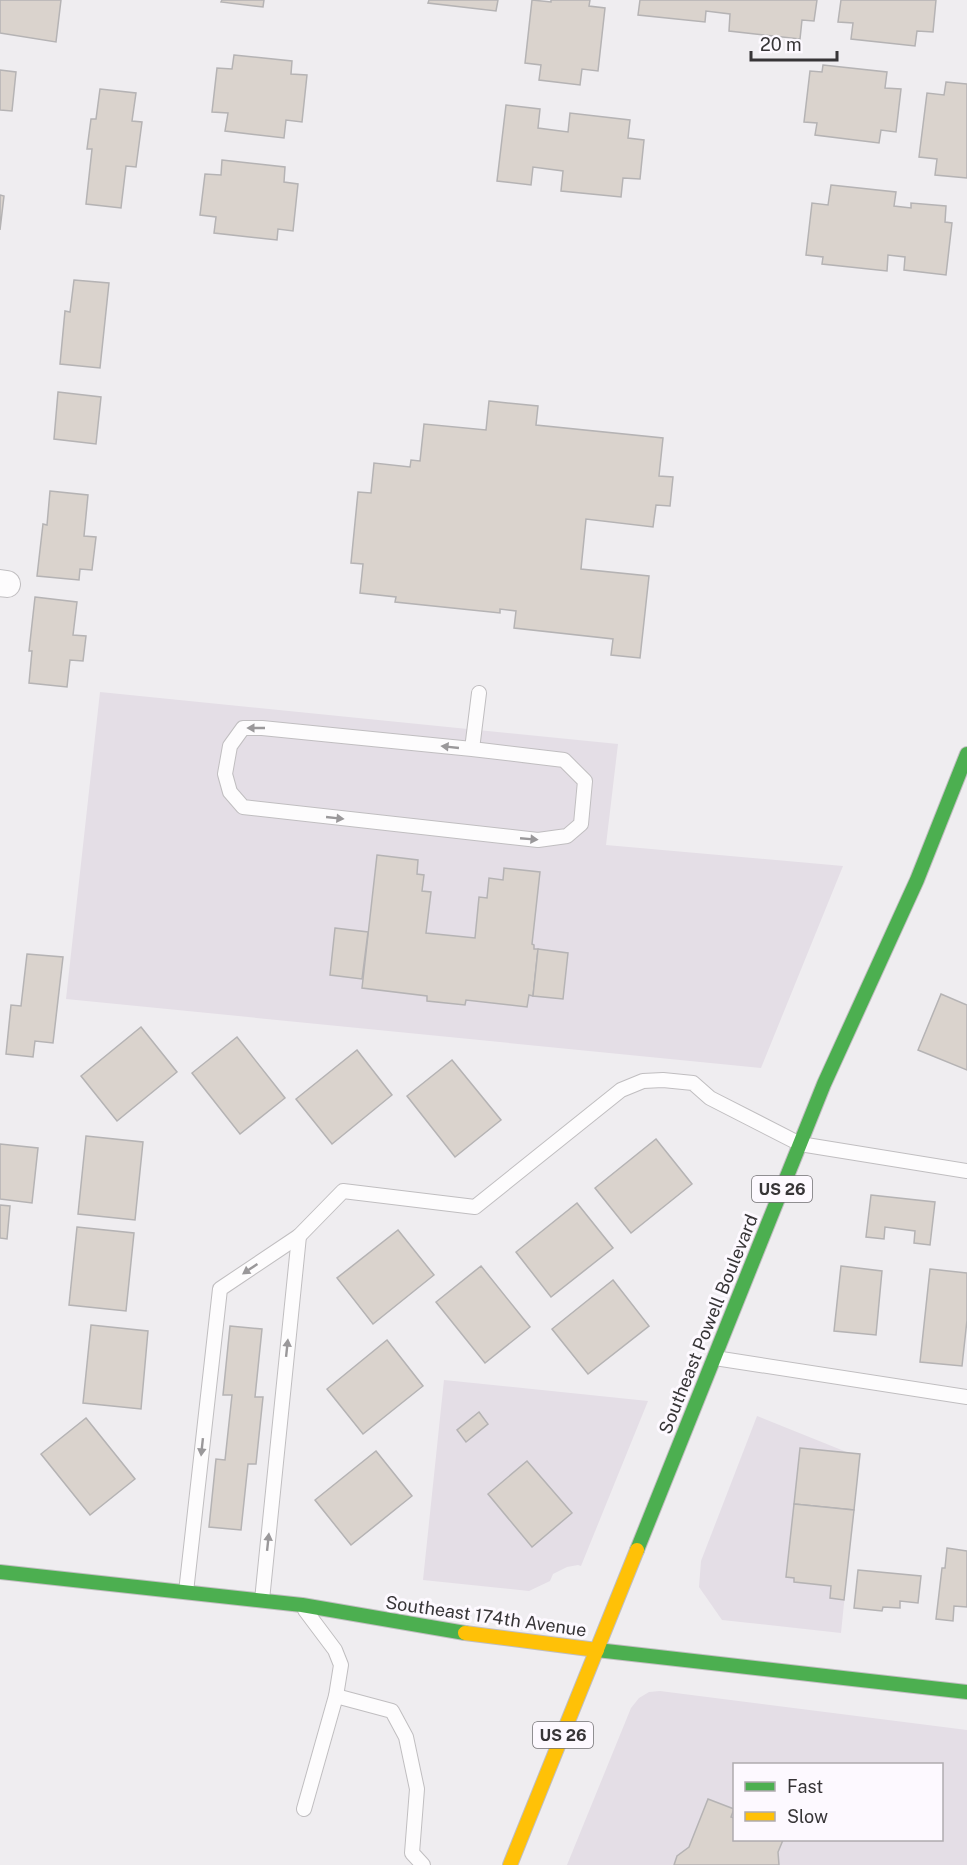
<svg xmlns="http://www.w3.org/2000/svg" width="967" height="1865" viewBox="0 0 967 1865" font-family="'Public Sans',sans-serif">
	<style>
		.built { fill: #e4dee6; fill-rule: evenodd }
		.building { fill: #dad3cd; stroke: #b5b3b4; stroke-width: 1.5 }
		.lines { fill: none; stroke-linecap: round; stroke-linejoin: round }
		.lane-casing { stroke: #c0bec0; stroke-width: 16 }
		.street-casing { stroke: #c0bec0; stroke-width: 28 }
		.fast-casing { stroke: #c0bec0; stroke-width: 16 }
		.slow-casing { stroke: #c0bec0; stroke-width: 16 }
		.lane { stroke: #fdfcfd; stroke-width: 14 }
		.street { stroke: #fdfcfd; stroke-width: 26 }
		.fast { stroke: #4caf50; stroke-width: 14 }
		.slow { stroke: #ffc107; stroke-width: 14 }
		.oneway { fill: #9a989a }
		.labels { text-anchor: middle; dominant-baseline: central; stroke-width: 6; stroke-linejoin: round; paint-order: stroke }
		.shield { fill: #fdf9ff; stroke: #727073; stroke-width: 1.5 }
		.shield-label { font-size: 16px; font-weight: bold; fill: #373537 }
		.street-label { font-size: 18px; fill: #373537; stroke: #fdf9ff }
	</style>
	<rect width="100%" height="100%" fill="#efedf0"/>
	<g class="built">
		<polygon points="100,692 618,744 606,845 843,866 761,1068 66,999"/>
		<polygon points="444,1380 648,1401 581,1566 578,1565 567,1567 553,1574 550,1581 529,1591 423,1580"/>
		<polygon points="757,1416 859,1457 841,1633 722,1620 699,1587 701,1561"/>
		<path d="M 660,1691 L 967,1730 L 967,1865 L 567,1865 L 631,1708 L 639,1698 L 649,1692 ZM 734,1764 L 942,1764 L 942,1840 L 734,1840 Z"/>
	</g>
	<g class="building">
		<polygon points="0,0 61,0 56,42 0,33"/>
		<polygon points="222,0 264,0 263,7 221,2"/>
		<polygon points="429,0 498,0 496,11 428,3"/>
		<polygon points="532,0 551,2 551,0 590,0 589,6 605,8 598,71 582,69 580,85 539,80 541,65 525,63"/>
		<polygon points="640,0 817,0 814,21 802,20 800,39 729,31 730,14 706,11 705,22 638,15"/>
		<polygon points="841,0 936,0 933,32 917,31 915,46 851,39 853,23 838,22"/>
		<polygon points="234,55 292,61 291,74 307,75 302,122 286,120 284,138 225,131 228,113 212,112 217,68 232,69"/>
		<polygon points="823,65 887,72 885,88 901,89 896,132 881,130 879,143 815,135 817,123 804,122 810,71 822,72"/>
		<polygon points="0,70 16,72 12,111 0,110"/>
		<polygon points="946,82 967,84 967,178 935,175 937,159 919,157 927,93 944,95"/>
		<polygon points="100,89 136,93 132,121 142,122 136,167 126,166 121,208 86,204 92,149 87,149 91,119 96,119"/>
		<polygon points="506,105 540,109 538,128 568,132 570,113 630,120 628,138 644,140 640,179 623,178 621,197 561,191 563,171 533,167 531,185 497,181"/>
		<polygon points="222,160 285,167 284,182 298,184 293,231 278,229 277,240 214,233 216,217 200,215 205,174 221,175"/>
		<polygon points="831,185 896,192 894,206 911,208 911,203 946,206 945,222 952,223 946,275 904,270 905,257 888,255 887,271 822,264 823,257 806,255 812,203 828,205"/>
		<polygon points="0,195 4,196 0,230"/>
		<polygon points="74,280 109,283 100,368 60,364 65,311 70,312"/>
		<polygon points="58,392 101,397 96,444 54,439"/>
		<polygon points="489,401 538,406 536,425 663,438 659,476 673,477 670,506 656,505 653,527 586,519 581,569 649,576 640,658 611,655 613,639 514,628 516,611 500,609 500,613 395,602 396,597 360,593 363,564 351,563 358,492 371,493 374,463 410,467 411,460 420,461 424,424 486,430"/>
		<polygon points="50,491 88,495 84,536 96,537 92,570 80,569 79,580 37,576 43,524 47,525"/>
		<polygon points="35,597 77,602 73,635 86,636 83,661 70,660 67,687 29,683 32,651 29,651"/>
		<polygon points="377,855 418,860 417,874 424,875 422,891 431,892 426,933 475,938 479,897 487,898 489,878 503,880 504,868 540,872 532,944 534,945 534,949 538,949 533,996 529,995 527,1007 466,1000 465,1005 427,1001 427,996 362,988"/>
		<polygon points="335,928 368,932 362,979 330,975"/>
		<polygon points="538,949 568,953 563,999 533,996"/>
		<polygon points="27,954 63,957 53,1043 35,1041 33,1057 6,1054 11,1005 21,1006"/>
		<polygon points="941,994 967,1005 967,1070 918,1050"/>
		<polygon points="141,1027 177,1072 117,1121 81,1076"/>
		<polygon points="237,1037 285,1098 240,1134 192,1073"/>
		<polygon points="357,1050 392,1095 332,1144 296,1099"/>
		<polygon points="452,1060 501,1120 455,1157 407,1096"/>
		<polygon points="86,1136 143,1142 135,1220 78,1214"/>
		<polygon points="656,1139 692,1184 631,1233 595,1188"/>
		<polygon points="0,1144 38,1148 32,1203 0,1199"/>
		<polygon points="871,1195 935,1202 930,1245 914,1243 915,1231 885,1227 884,1239 866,1237"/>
		<polygon points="577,1203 613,1248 551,1297 516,1252"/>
		<polygon points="0,1205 10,1206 7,1239 0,1238"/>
		<polygon points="77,1227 134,1233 126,1311 69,1305"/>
		<polygon points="398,1230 434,1275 373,1324 337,1278"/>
		<polygon points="481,1266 530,1327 485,1363 436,1302"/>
		<polygon points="841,1266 882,1271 876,1335 834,1331"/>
		<polygon points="930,1269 967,1273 967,1320 962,1366 920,1362"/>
		<polygon points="613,1280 649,1326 588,1374 552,1329"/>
		<polygon points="91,1325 148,1331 141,1409 83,1403"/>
		<polygon points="230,1326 262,1329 255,1397 263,1397 256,1464 248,1464 241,1530 209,1527 216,1459 225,1460 232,1395 223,1395"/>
		<polygon points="387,1340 423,1386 363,1434 327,1389"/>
		<polygon points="479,1412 488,1424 466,1442 457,1430"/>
		<polygon points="86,1418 135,1479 90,1515 41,1454"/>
		<polygon points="800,1448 860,1454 854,1510 794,1504"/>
		<polygon points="376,1451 412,1496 351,1545 315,1500"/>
		<polygon points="527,1461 572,1513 532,1547 488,1494"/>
		<polygon points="794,1504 854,1510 844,1600 830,1598 831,1586 794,1582 794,1578 786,1577"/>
		<polygon points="947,1548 967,1551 967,1607 954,1606 953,1621 936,1619 942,1568 945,1568"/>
		<polygon points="858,1570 921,1576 918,1603 900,1601 900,1608 883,1607 882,1611 854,1608"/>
		<polygon points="708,1799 734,1809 731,1817 734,1818 734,1840 783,1840 778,1852 779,1865 674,1865 677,1856 689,1847"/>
	</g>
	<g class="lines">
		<g class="lane-casing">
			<g id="lane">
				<polyline points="472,749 564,760 585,781 581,824 567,836 538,840 243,807 230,792 225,774 230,746 243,728 262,728 472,749 479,693"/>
				<polyline points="715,1358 967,1397"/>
				<polyline points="186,1592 220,1289 299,1236 343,1191 475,1207 621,1090 643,1081 663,1080 693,1083 710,1098 800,1144 967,1171"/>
				<polyline points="262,1600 299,1236"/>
				<polyline points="336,1696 392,1711 406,1737 417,1789 412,1853 423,1865"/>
				<polyline points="304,1809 336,1696 341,1665 335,1650 305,1610"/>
			</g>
		</g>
		<g class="street-casing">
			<polyline id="street" points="0,583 7,584"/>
		</g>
		<g class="fast-casing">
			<g id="fast">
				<polyline points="637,1550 824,1084 917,880 967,754"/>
				<polyline points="0,1572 302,1605 465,1633"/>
				<polyline points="597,1650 967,1692"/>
			</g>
		</g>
		<g class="slow-casing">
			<g id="slow">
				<polyline points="465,1633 597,1650"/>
				<polyline points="510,1865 637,1550"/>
			</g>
		</g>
		<use href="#lane" class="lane"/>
		<use href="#street" class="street"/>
		<use href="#fast" class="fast"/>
		<use href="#slow" class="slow"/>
	</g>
	<defs><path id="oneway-solid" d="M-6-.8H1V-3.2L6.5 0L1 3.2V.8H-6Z" transform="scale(1.5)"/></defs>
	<g class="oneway">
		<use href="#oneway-solid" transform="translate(256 728) rotate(-180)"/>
		<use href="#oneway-solid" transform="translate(450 747) rotate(-174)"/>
		<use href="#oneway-solid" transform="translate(335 818) rotate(6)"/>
		<use href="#oneway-solid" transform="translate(529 839) rotate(5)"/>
		<use href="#oneway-solid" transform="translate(250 1269) rotate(146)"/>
		<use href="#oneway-solid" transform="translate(287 1348) rotate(-84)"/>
		<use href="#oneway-solid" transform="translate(202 1447) rotate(96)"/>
		<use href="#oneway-solid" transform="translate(268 1542) rotate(-84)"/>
	</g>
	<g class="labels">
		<g class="shield">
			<rect x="752" y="1176" width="60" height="26" rx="4.5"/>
			<rect x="533" y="1722" width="60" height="26" rx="4.5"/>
		</g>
		<g class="shield-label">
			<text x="782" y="1189">US 26</text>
			<text x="563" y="1735">US 26</text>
		</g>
		<g class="street-label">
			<text transform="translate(708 1324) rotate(-68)">Southeast Powell Boulevard</text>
			<text transform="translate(486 1616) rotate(8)">Southeast 174th Avenue</text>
		</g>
	</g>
	<rect x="733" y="1763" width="210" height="78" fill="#fdf9ff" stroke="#aeabaf" stroke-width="1.5"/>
	<rect x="745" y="1782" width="30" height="9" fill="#4caf50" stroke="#aeabaf" stroke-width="1.5"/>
	<text x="787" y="1793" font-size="18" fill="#373537">Fast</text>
	<rect x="745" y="1812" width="30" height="9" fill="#ffc107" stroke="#aeabaf" stroke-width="1.5"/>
	<text x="787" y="1823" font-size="18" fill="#373537">Slow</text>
	<path d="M751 51v9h86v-9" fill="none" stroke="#373537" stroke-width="3"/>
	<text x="760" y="51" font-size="18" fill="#373537" stroke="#fdf9ff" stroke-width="4.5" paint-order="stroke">20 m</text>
</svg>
